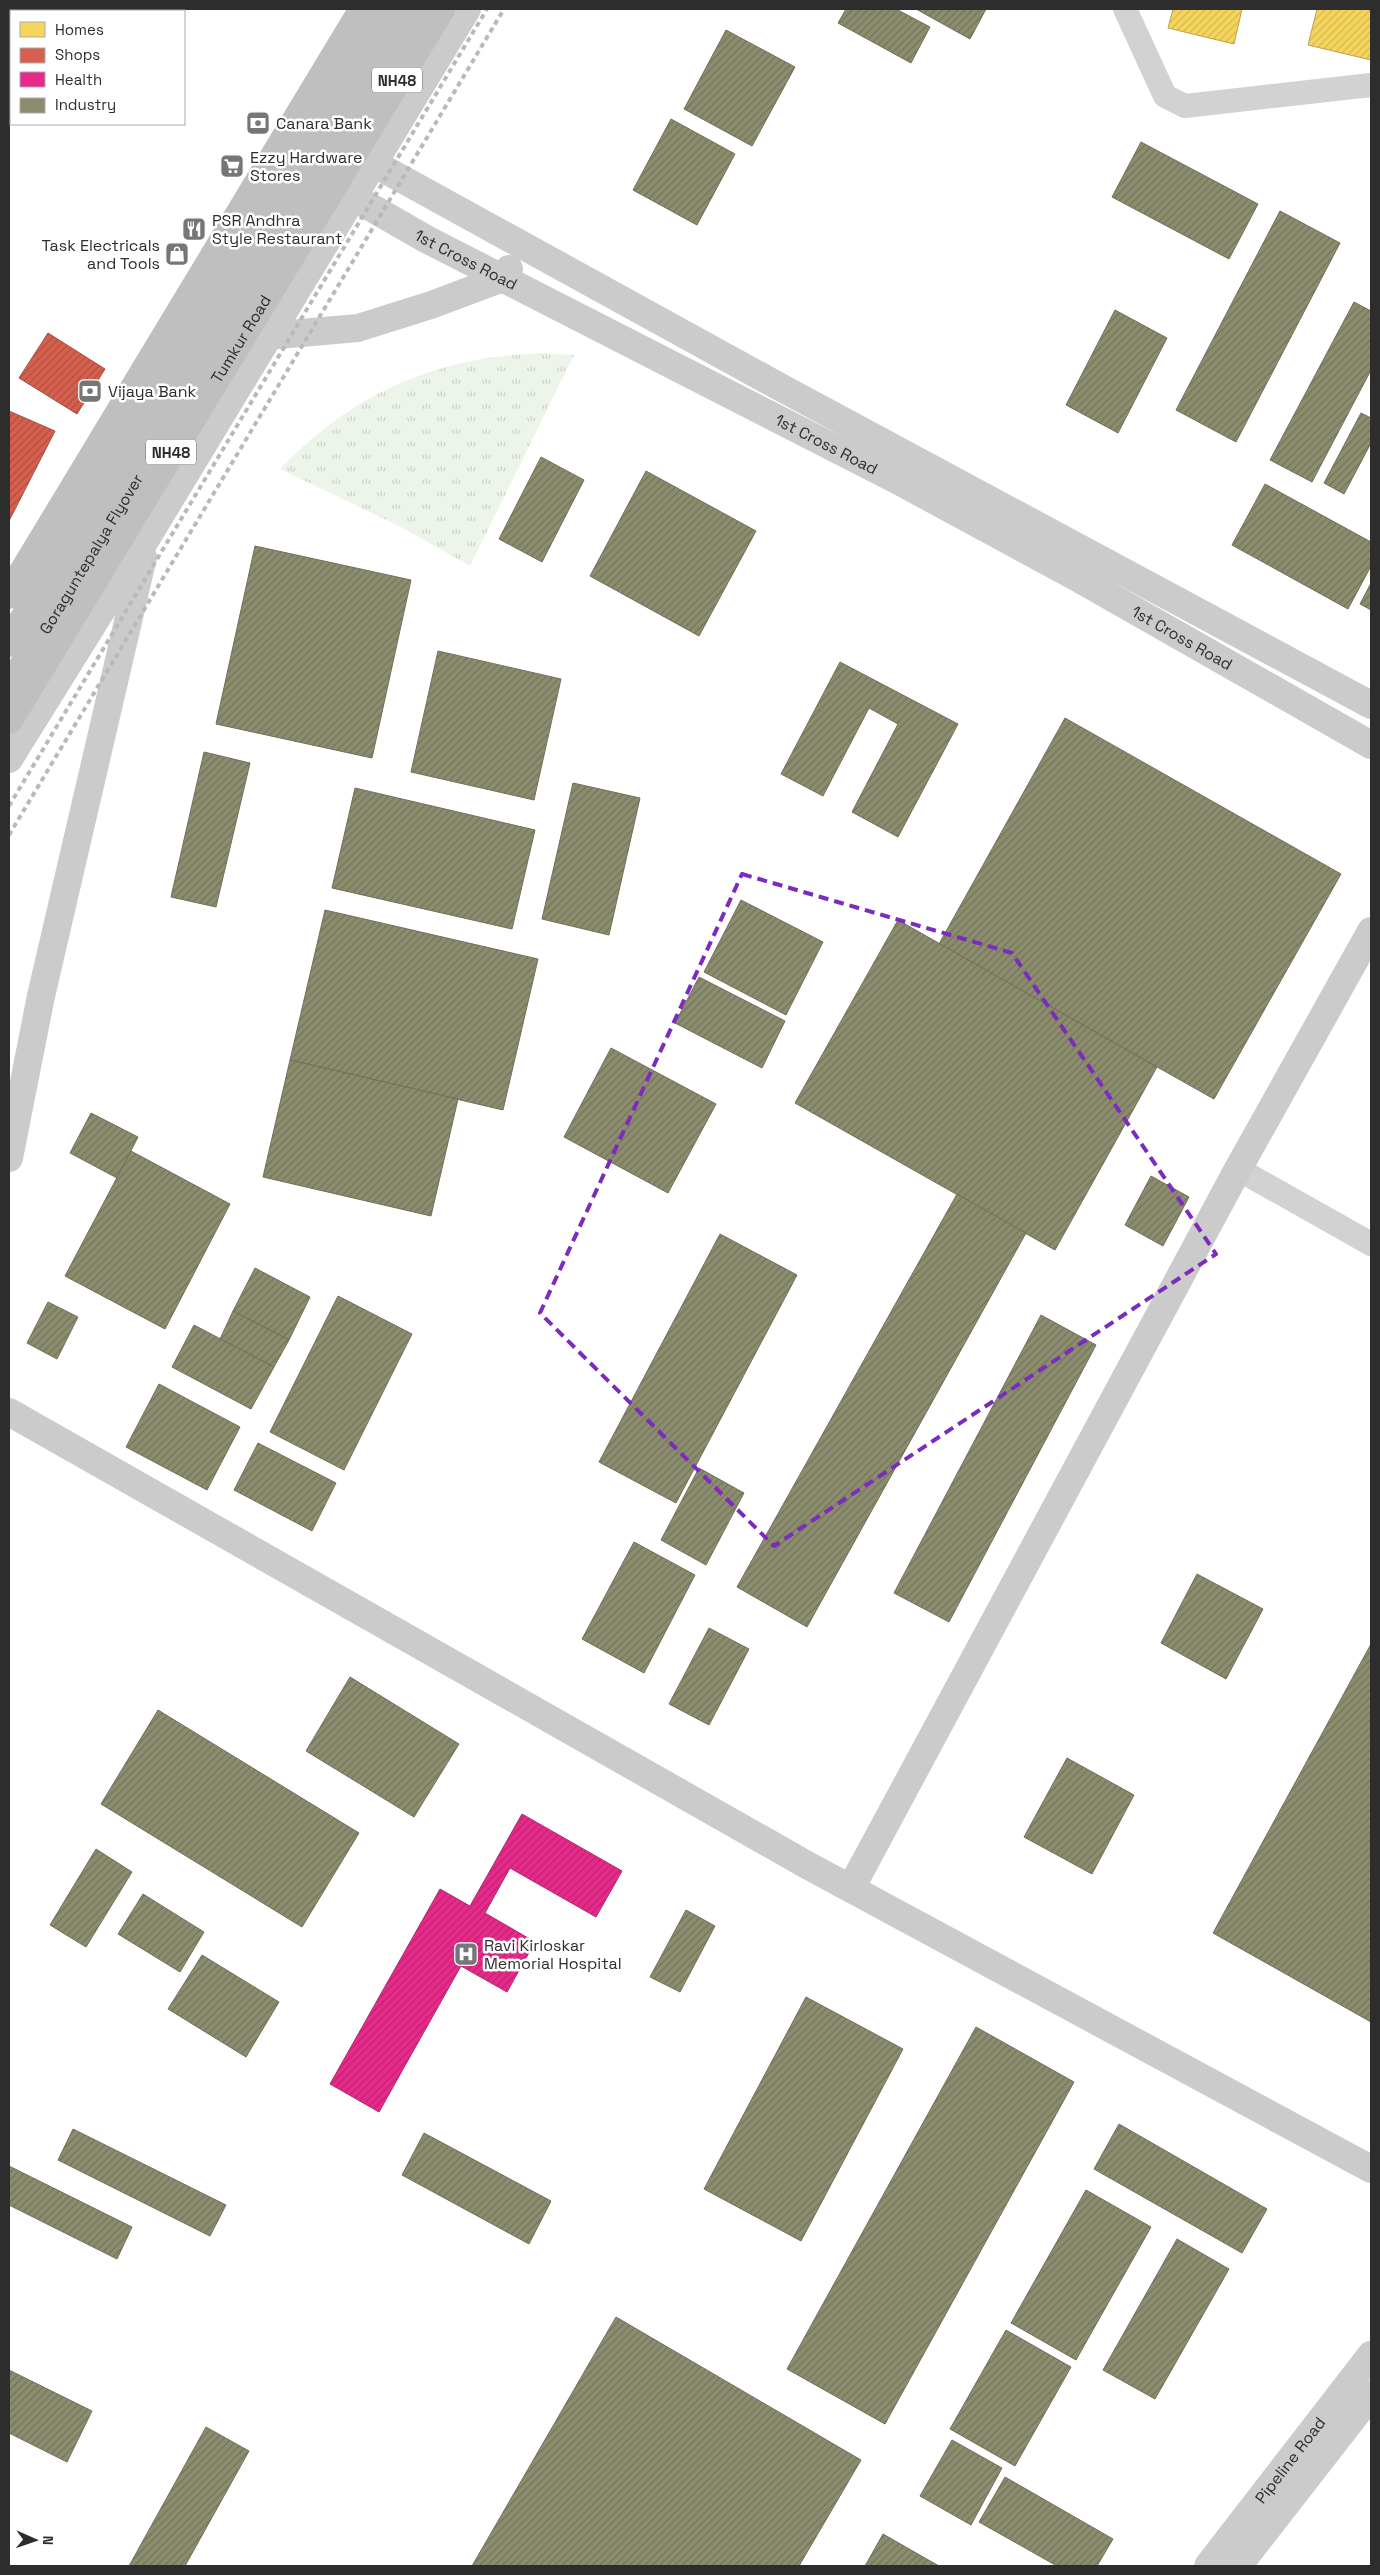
<svg xmlns="http://www.w3.org/2000/svg" width="1380" height="2575" viewBox="0 0 1380 2575" font-family="'Space Grotesk',sans-serif">
	<style>
		.grass { fill: url(#grass-tufts) }
		.homes { fill: url(#homes-hatch); stroke: #baa34e }
		.shops { fill: url(#shops-hatch); stroke: #a35143 }
		.health { fill: url(#health-hatch); stroke: #af2a6e }
		.industry { fill: url(#industry-hatch); stroke: #70705a }
		.lines { fill: none; stroke-linecap: round; stroke-linejoin: round }
		.street { stroke: #d2d2d2; stroke-width: 24 }
		.secondary { stroke: #cbcbcb; stroke-width: 28 }
		.highway { stroke: #bfbfbf; stroke-width: 28 }
		.rail { stroke: #b9b9b9; stroke-width: 4; stroke-dasharray: 5 4; stroke-linecap: butt }
		.highway-bridge { stroke: #bfbfbf; stroke-width: 28 }
		.marked { fill: none; stroke: #7b2cbf; stroke-width: 4; stroke-dasharray: 10 6; stroke-linejoin: round }
		.labels { text-anchor: middle; dominant-baseline: central; stroke-width: 5; stroke-linejoin: round; paint-order: stroke }
		.shield { fill: #fff; stroke: #6c6c6c; stroke-width: 1 }
		.shield-label { font-size: 15px; font-weight: bold; fill: #2d2d2d }
		.poi-label { font-size: 16px; fill: #2d2d2d; stroke: #fff; text-anchor: start }
		.street-label { font-size: 16px; fill: #2d2d2d; stroke: #fff }
	</style>
	<defs>
		<pattern id="grass-tufts" width="24" height="20" patternUnits="userSpaceOnUse" patternTransform="scale(1.25)"><rect width="24" height="20" fill="#edf4ea"/><path d="M3 7l-1-3M5 7V3M7 7l1-3M15 17l-1-3M17 17v-4M19 17l1-3" fill="none" stroke="#ccd2c9"/></pattern>
		<pattern id="homes-hatch" width="6" height="6" patternUnits="userSpaceOnUse" patternTransform="scale(1.25)"><rect width="6" height="6" fill="#f6d55c"/><path d="M-1 1l2-2M0 6l6-6M5 7l2-2" fill="none" stroke="#d3b750"/></pattern>
		<pattern id="shops-hatch" width="6" height="6" patternUnits="userSpaceOnUse" patternTransform="scale(1.25)"><rect width="6" height="6" fill="#d6604d"/><path d="M-1 1l2-2M0 6l6-6M5 7l2-2" fill="none" stroke="#ae5040"/></pattern>
		<pattern id="health-hatch" width="6" height="6" patternUnits="userSpaceOnUse" patternTransform="scale(1.25)"><rect width="6" height="6" fill="#e7298a"/><path d="M-1 1l2-2M0 6l6-6M5 7l2-2" fill="none" stroke="#bc2471"/></pattern>
		<pattern id="industry-hatch" width="6" height="6" patternUnits="userSpaceOnUse" patternTransform="scale(1.25)"><rect width="6" height="6" fill="#8c8c6e"/><path d="M-1 1l2-2M0 6l6-6M5 7l2-2" fill="none" stroke="#73735b"/></pattern>
	</defs>
	<rect width="100%" height="100%" fill="#fff"/>
	<path class="grass" d="M 542,353 L 574,355 L 470,566 L 401,527 L 280,469 C 354,392 436,357 542,353 Z"/>
	<g class="homes">
		<polygon points="1173,9 1242,9 1234,44 1168,28"/>
		<polygon points="1317,9 1371,9 1371,60 1308,45"/>
	</g>
	<g class="shops">
		<polygon points="48,333 105,369 77,414 19,378"/>
		<polygon points="9,411 55,431 9,521"/>
	</g>
	<polygon class="health" points="522,1814 622,1871 596,1917 510,1868 485,1913 535,1942 507,1992 461,1966 379,2112 330,2084 440,1889 470,1906"/>
	<g class="industry">
		<polygon points="846,9 896,9 930,27 911,63 838,23"/>
		<polygon points="916,9 986,9 970,39"/>
		<polygon points="726,30 795,67 752,146 684,109"/>
		<polygon points="671,119 735,154 697,225 633,190"/>
		<polygon points="1141,142 1258,204 1229,259 1112,197"/>
		<polygon points="1280,211 1340,243 1236,442 1176,410"/>
		<polygon points="1354,302 1371,311 1371,370 1312,482 1270,460"/>
		<polygon points="1115,310 1167,338 1118,433 1066,405"/>
		<polygon points="1361,413 1371,418 1371,443 1344,494 1324,483"/>
		<polygon points="541,457 584,480 542,562 499,539"/>
		<polygon points="646,471 756,531 699,636 590,576"/>
		<polygon points="1265,484 1371,542 1371,566 1348,609 1232,545"/>
		<polygon points="255,546 411,580 372,758 216,724"/>
		<polygon points="1371,583 1371,610 1360,604"/>
		<polygon points="438,651 561,679 534,800 411,772"/>
		<polygon points="840,662 958,724 898,837 852,812 898,724 869,708 823,796 781,774"/>
		<polygon points="1065,718 1341,874 1214,1099 939,944"/>
		<polygon points="204,752 250,763 216,907 171,897"/>
		<polygon points="573,783 640,798 609,935 542,919"/>
		<polygon points="355,788 535,830 512,929 332,888"/>
		<polygon points="741,900 823,942 786,1015 704,972"/>
		<polygon points="325,910 538,959 503,1110 290,1060"/>
		<polygon points="898,920 1157,1067 1055,1250 795,1103"/>
		<polygon points="699,977 785,1021 762,1068 675,1023"/>
		<polygon points="611,1048 716,1104 668,1193 564,1137"/>
		<polygon points="290,1060 458,1099 431,1216 263,1177"/>
		<polygon points="91,1113 138,1137 117,1178 70,1153"/>
		<polygon points="131,1151 230,1204 165,1329 65,1276"/>
		<polygon points="1151,1176 1189,1197 1163,1246 1125,1225"/>
		<polygon points="957,1194 1026,1233 807,1627 737,1587"/>
		<polygon points="720,1234 797,1275 676,1503 599,1462"/>
		<polygon points="255,1268 310,1297 289,1340 233,1311"/>
		<polygon points="338,1296 412,1334 344,1470 270,1432"/>
		<polygon points="48,1302 78,1317 57,1359 27,1343"/>
		<polygon points="233,1311 289,1340 274,1367 220,1339"/>
		<polygon points="1041,1315 1096,1345 949,1622 894,1593"/>
		<polygon points="194,1325 274,1367 251,1409 172,1367"/>
		<polygon points="159,1384 240,1427 207,1490 126,1447"/>
		<polygon points="258,1443 336,1483 312,1531 234,1490"/>
		<polygon points="699,1468 744,1493 706,1565 661,1540"/>
		<polygon points="634,1542 695,1575 644,1673 582,1639"/>
		<polygon points="1197,1574 1263,1609 1226,1679 1161,1643"/>
		<polygon points="709,1628 749,1649 709,1725 669,1704"/>
		<polygon points="1371,1644 1371,2022 1213,1933"/>
		<polygon points="350,1677 459,1744 414,1817 306,1751"/>
		<polygon points="158,1710 359,1833 302,1927 101,1804"/>
		<polygon points="1067,1758 1134,1795 1092,1874 1024,1837"/>
		<polygon points="96,1849 132,1872 86,1947 50,1925"/>
		<polygon points="143,1894 204,1932 180,1972 118,1934"/>
		<polygon points="686,1910 715,1926 680,1992 650,1977"/>
		<polygon points="202,1955 279,2002 246,2057 168,2009"/>
		<polygon points="806,1997 903,2049 801,2241 704,2189"/>
		<polygon points="976,2027 1074,2082 885,2424 787,2369"/>
		<polygon points="1119,2124 1267,2209 1242,2253 1094,2169"/>
		<polygon points="73,2129 226,2205 210,2236 58,2160"/>
		<polygon points="424,2133 551,2201 529,2244 402,2175"/>
		<polygon points="9,2166 132,2227 117,2259 9,2205"/>
		<polygon points="1086,2190 1151,2227 1076,2360 1011,2323"/>
		<polygon points="1177,2239 1229,2269 1155,2399 1103,2370"/>
		<polygon points="616,2317 861,2460 799,2566 472,2566"/>
		<polygon points="1006,2330 1071,2367 1015,2466 950,2429"/>
		<polygon points="9,2370 92,2411 67,2462 9,2433"/>
		<polygon points="206,2427 249,2451 185,2566 129,2566"/>
		<polygon points="952,2440 1002,2468 971,2525 920,2496"/>
		<polygon points="1005,2477 1113,2539 1097,2566 1057,2566 979,2522"/>
		<polygon points="883,2534 939,2566 865,2566"/>
	</g>
	<g class="lines">
		<g class="street">
			<polyline points="1125,9 1165,96 1185,106 1371,85"/>
			<polyline points="1238,1169 1371,1244"/>
		</g>
		<g class="secondary">
			<polyline points="334,140 373,163 780,387 1371,705"/>
			<path id="s1" d="M 314,171 L 353,197 L 426,239 L 897,480 L 1076,577 L 1371,745"/>
			<polyline points="266,336 358,328 431,305 503,278 509,269"/>
			<polyline points="9,759 149,534 467,9"/>
			<polyline points="9,1158 41,996 143,557"/>
			<polyline points="9,1412 807,1865 1371,2169"/>
			<polyline points="851,1888 1238,1169 1371,931"/>
			<path id="s2" d="M 1208,2566 L 1371,2355"/>
			<polyline points="1238,2566 1371,2395"/>
		</g>
		<g class="highway">
			<polyline points="9,595 363,9"/>
			<path id="s3" d="M 9,720 L 441,9"/>
		</g>
		<g class="rail">
			<polyline points="9,806 487,9"/>
			<polyline points="9,835 504,9"/>
		</g>
		<g class="highway-bridge">
			<polyline points="9,643 391,9"/>
			<path id="s4" d="M 9,689 L 421,9"/>
		</g>
	</g>
	<path class="marked" d="M 742,874 L 1012,953 L 1216,1254 L 774,1546 L 540,1313 Z"/>
	<defs>
		<g id="bank-square" transform="scale(1.25)"><rect x="-9" y="-9" width="18" height="18" rx="4" fill="#767676" stroke="#fff"/><path d="M-6-4H6V4H-6ZM0-2.3a2.3 2.3 0 1 0 0 4.6a2.3 2.3 0 1 0 0-4.6Z" fill="#fff"/></g>
		<g id="supermarket-square" transform="scale(1.25)"><rect x="-9" y="-9" width="18" height="18" rx="4" fill="#767676" stroke="#fff"/><path d="M-6-5.5h2.5l.6 2H6L4.5 2H-2.5L-4.4-4H-6ZM-1.5 3.2a1.3 1.3 0 1 0 .1 0ZM3 3.2a1.3 1.3 0 1 0 .1 0Z" fill="#fff"/></g>
		<g id="restaurant-square" transform="scale(1.25)"><rect x="-9" y="-9" width="18" height="18" rx="4" fill="#767676" stroke="#fff"/><path d="M-5-6h1v4h1v-4h1v4h1v-4h1v5L-1.5 .5V6h-2V.5L-5-1ZM5-6V6H3V1.5H1.5Q1.5-4 5-6Z" fill="#fff"/></g>
		<g id="shop-square" transform="scale(1.25)"><rect x="-9" y="-9" width="18" height="18" rx="4" fill="#767676" stroke="#fff"/><path d="M-5-2.5h2.3a2.7 3.5 0 0 1 5.4 0H5L5.5 6h-11ZM-1.5-2.5h3a1.5 2.3 0 0 0-3 0Z" fill="#fff"/></g>
		<g id="hospital-square" transform="scale(1.25)"><rect x="-9" y="-9" width="18" height="18" rx="4" fill="#767676" stroke="#fff"/><path d="M-5-5h3v3.5h4V-5h3V5h-3V1.5h-4V5h-3Z" fill="#fff"/></g>
	</defs>
	<g fill-rule="evenodd">
		<use href="#bank-square" x="258" y="123"/>
		<use href="#supermarket-square" x="232" y="166"/>
		<use href="#restaurant-square" x="194" y="229"/>
		<use href="#shop-square" x="177" y="254"/>
		<use href="#bank-square" x="90" y="391"/>
		<use href="#hospital-square" x="466" y="1954"/>
	</g>
	<g class="labels">
		<g class="shield">
			<rect x="372" y="67.5" width="50" height="25" rx="4"/>
			<rect x="146" y="439.5" width="50" height="25" rx="4"/>
		</g>
		<g class="shield-label">
			<text x="397" y="80">NH48</text>
			<text x="171" y="452">NH48</text>
		</g>
		<g class="poi-label">
			<text x="276" y="123">Canara Bank</text>
			<text x="250" y="157">Ezzy Hardware<tspan x="250" dy="18">Stores</tspan></text>
			<text x="212" y="220">PSR Andhra<tspan x="212" dy="18">Style Restaurant</tspan></text>
			<text x="160" y="245" text-anchor="end">Task Electricals<tspan x="160" dy="18">and Tools</tspan></text>
			<text x="108" y="391">Vijaya Bank</text>
			<text x="484" y="1945">Ravi Kirloskar<tspan x="484" dy="18">Memorial Hospital</tspan></text>
		</g>
		<g class="street-label">
			<text stroke="none"><textPath href="#s1" startOffset="176">1st Cross Road</textPath></text>
			<text stroke="none"><textPath href="#s3" startOffset="446">Tumkur Road</textPath></text>
			<text stroke="none"><textPath href="#s1" startOffset="581">1st Cross Road</textPath></text>
			<text stroke="none"><textPath href="#s4" startOffset="158">Goraguntepalya Flyover</textPath></text>
			<text stroke="none"><textPath href="#s1" startOffset="986">1st Cross Road</textPath></text>
			<text stroke="none"><textPath href="#s2" startOffset="134">Pipeline Road</textPath></text>
		</g>
	</g>
	<rect width="1380" height="2575" fill="none" stroke="#2d2d2d" stroke-width="20"/>
	<rect x="10" y="10" width="175" height="115" fill="#ffffff" stroke="#ababab"/>
	<rect x="20" y="22" width="25" height="15" fill="#f6d55c" stroke="#ababab"/>
	<text x="55" y="35" font-size="15" fill="#2d2d2d">Homes</text>
	<rect x="20" y="48" width="25" height="15" fill="#d6604d" stroke="#ababab"/>
	<text x="55" y="60" font-size="15" fill="#2d2d2d">Shops</text>
	<rect x="20" y="72" width="25" height="15" fill="#e7298a" stroke="#ababab"/>
	<text x="55" y="85" font-size="15" fill="#2d2d2d">Health</text>
	<rect x="20" y="98" width="25" height="15" fill="#8c8c6e" stroke="#ababab"/>
	<text x="55" y="110" font-size="15" fill="#2d2d2d">Industry</text>
	<g transform="translate(35 2540) rotate(92)" stroke="#ffffff" stroke-width="4" paint-order="stroke">
	<path d="M0-4L9 19L0 12L-9 19Z" fill="#2d2d2d"/>
	<text y="-8" font-size="14" font-weight="bold" text-anchor="middle" fill="#2d2d2d">N</text>
	</g>
</svg>
